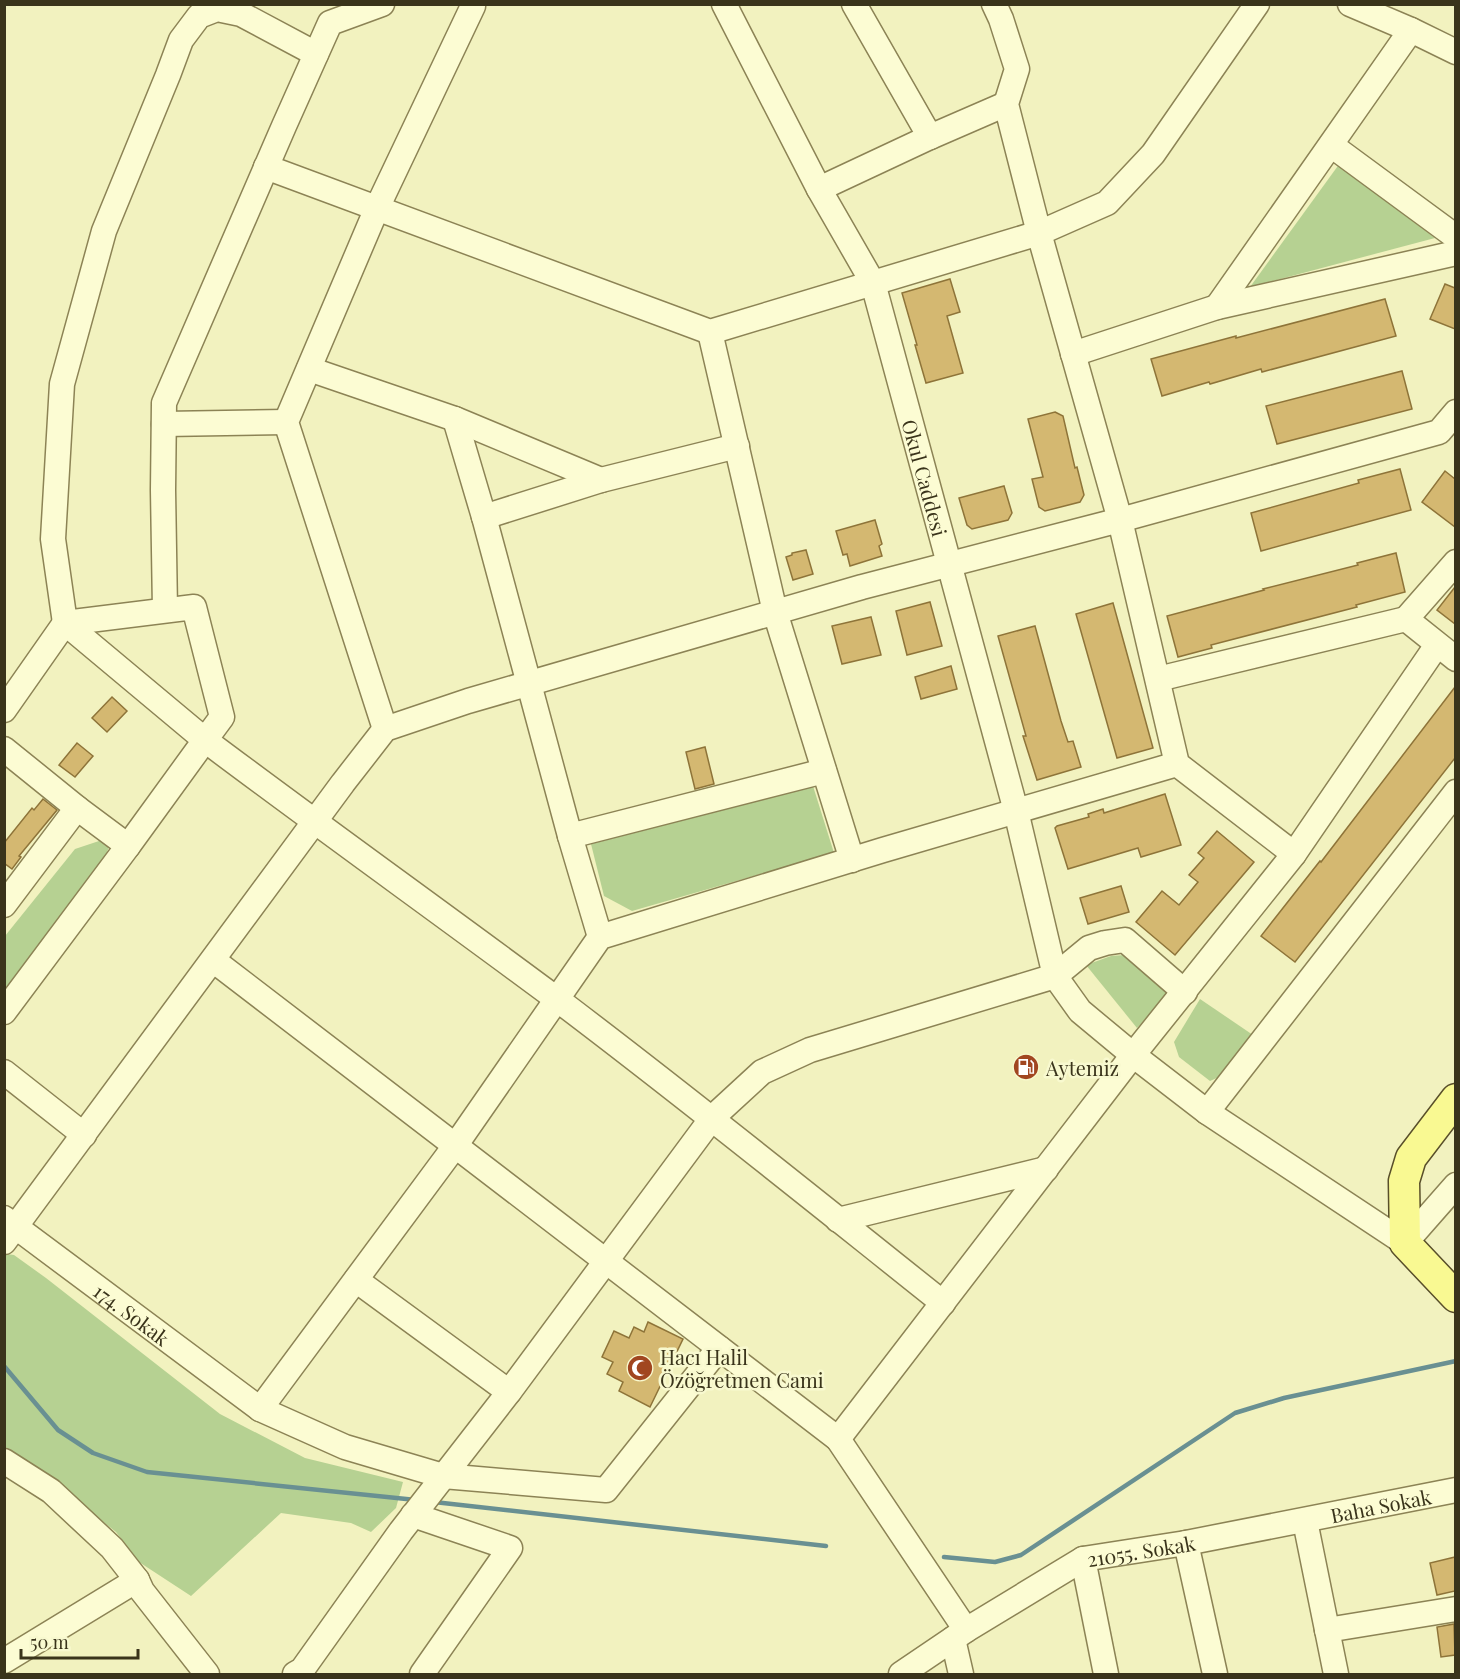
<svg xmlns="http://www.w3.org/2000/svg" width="1460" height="1679" viewBox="0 0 1460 1679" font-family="'Playfair Display',serif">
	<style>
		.green { fill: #b6d192 }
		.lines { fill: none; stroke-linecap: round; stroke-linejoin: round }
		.stream { stroke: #699092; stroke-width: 4.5 }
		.building { fill: #d4b871; stroke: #8e7439; stroke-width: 1.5 }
		.minor-casing { stroke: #8c8355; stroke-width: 27 }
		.major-casing { stroke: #594f2a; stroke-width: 33 }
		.minor { stroke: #fcfcd3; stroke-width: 24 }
		.major { stroke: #f9f992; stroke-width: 30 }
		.labels { text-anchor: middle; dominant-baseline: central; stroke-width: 5; stroke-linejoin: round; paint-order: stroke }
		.street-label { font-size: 20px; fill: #3a341b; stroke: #f8f9cf }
		.poi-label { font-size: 20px; fill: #3a341b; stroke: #f8f9cf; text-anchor: start }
	</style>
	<rect width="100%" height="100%" fill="#f2f2bf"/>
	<g class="green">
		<polygon points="1340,163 1435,238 1250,287"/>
		<polygon points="813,786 834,853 632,911 604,896 591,844"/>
		<polygon points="102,840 109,847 105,857 5,992 5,936 75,849"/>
		<polygon points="1124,955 1167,990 1166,996 1137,1028 1086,965 1111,956"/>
		<polygon points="1200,999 1253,1035 1219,1077 1210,1081 1179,1057 1174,1042"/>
		<polygon points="7,1254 14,1255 46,1278 220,1414 305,1458 403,1482 396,1508 371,1532 351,1523 281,1513 191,1596 139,1562 116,1532 35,1468 5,1447 4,1257"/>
	</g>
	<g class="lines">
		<g class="stream">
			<polyline points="4,1366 58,1430 93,1453 147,1472 416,1500"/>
			<polyline points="434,1502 826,1546"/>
			<polyline points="944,1557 995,1562 1021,1555 1235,1413 1284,1398 1456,1361"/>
		</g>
	</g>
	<g class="building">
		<polygon points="950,279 960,312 947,316 963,373 926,383 915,345 917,345 902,293"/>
		<polygon points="1445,284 1455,288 1455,329 1430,319"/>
		<polygon points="1385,299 1396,336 1262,372 1261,369 1210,384 1209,382 1162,396 1151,359 1236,336 1236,338"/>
		<polygon points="1402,371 1412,409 1277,444 1266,406"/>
		<polygon points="1055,412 1063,416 1075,468 1077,467 1084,495 1080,502 1045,511 1039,507 1032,479 1043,477 1028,419"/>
		<polygon points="1400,469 1411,510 1261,551 1251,513 1359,483 1358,480"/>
		<polygon points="1445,471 1455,479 1455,527 1422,502"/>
		<polygon points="1004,486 1012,513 1008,520 972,529 967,525 959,498"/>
		<polygon points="875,520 882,544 879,546 882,556 850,566 847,554 843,555 836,531"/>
		<polygon points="806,550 813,574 793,580 786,557 792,555 792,553"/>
		<polygon points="1396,553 1405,592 1356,605 1357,607 1211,645 1212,648 1178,657 1167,616 1264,590 1263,589 1358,565 1357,563"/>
		<polygon points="1455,587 1455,624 1437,610"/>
		<polygon points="930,602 942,646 907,655 896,611"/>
		<polygon points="1113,603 1153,748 1117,758 1076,614"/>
		<polygon points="871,617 881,655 842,664 832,626"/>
		<polygon points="1035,626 1061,721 1068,742 1073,741 1081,767 1037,780 1023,736 1026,736 998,636"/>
		<polygon points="951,666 957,689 921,699 915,677"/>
		<polygon points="1455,687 1455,758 1295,962 1261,936 1320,861 1321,862"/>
		<polygon points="112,697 127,711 107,732 92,718"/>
		<polygon points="77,743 93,756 75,777 59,765"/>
		<polygon points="705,747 714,784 695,789 686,752"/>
		<polygon points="1165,794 1181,845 1141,857 1138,848 1068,869 1055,828 1057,826 1089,817 1088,814 1103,809 1104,813"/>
		<polygon points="43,799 57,810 19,856 21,857 12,869 4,863 4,843 32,808 34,810"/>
		<polygon points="1217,831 1254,862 1175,955 1136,922 1162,891 1179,905 1198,882 1189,875 1204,858 1198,853"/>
		<polygon points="1121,886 1129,912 1088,924 1080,898"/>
		<polygon points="648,1322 683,1339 650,1407 619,1391 623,1382 607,1374 613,1362 602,1357 614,1331 629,1338 634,1327 644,1332"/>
		<polygon points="1455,1557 1455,1591 1437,1595 1430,1563"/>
		<polygon points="1454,1624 1455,1655 1441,1657 1437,1627"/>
	</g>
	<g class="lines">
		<g class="minor-casing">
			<g id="minor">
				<path id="s1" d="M 724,4 L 819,189 L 873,283 L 1016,811 L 1055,976 L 1080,1011 L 1133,1055 L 1207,1112 L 1405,1243 L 1456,1185"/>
				<polyline points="854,4 930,137"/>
				<polyline points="994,4 1001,19 1017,69 1006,104 1039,233 1120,520 1177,764 1294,854"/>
				<polyline points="1350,4 1411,30 1456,52"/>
				<path d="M 316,54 L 241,14 L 217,9 L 199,16 L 181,40 L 168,75 L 104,231 L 62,384 L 53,539 L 65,623 L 194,607 L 222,717 L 205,740 C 322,828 441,913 558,1000 C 688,1098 815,1201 943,1303"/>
				<polyline points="1331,145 1456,237"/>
				<polyline points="266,167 710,332 1039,233 1107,203 1153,154 1257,4"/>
				<polyline points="819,189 930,137 1006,104"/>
				<polyline points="1217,307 1411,30"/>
				<polyline points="710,332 775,612 852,860"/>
				<polyline points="1073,354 1217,307 1456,253"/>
				<polyline points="309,369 455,419 601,480"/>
				<polyline points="455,419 484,517 570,836 824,771"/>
				<polyline points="164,424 286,422"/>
				<polyline points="484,517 601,480 737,446"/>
				<polyline points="165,610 163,490 164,403 284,126 330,23 382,4"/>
				<polyline points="1406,619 1456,562"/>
				<polyline points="1158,679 1406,619 1456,659"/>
				<polyline points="4,710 65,623 205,740 128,846 77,808 4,749"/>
				<polyline points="385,729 286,422 377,208 473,6"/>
				<polyline points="570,836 600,937"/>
				<polyline points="4,905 77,808"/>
				<polyline points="213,960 838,1439 1133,1055 1294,854 1437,645"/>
				<polyline points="4,1012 128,846"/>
				<polyline points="4,1072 84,1135"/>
				<polyline points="1207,1112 1456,792"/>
				<path id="s2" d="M 4,1218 L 260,1409 L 345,1447 L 443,1476 L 606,1490 L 719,1348"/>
				<polyline points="838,1220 1046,1169"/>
				<polyline points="4,1242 343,783 385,729 468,701 862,587 1120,520 1439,432 1456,412"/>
				<polyline points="356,1280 509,1392"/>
				<polyline points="260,1409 455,1146 600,937 883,850 1177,764"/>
				<polyline points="838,1439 966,1630"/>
				<polyline points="4,1461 51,1491 112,1548 137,1580 142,1591 207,1674"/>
				<polyline points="413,1515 510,1548 422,1674"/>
				<polyline points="1305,1521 1336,1674"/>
				<polyline points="1186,1543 1215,1674"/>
				<polyline points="1083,1559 1106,1674"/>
				<polyline points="1327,1630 1456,1609"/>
				<polyline points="953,1639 961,1674"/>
				<polyline points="4,1661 137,1580"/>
				<polyline points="295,1674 302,1670 401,1531 509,1392 712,1118 762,1072 810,1050 1055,976 1089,948 1105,943 1125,940 1185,992"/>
				<path id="s3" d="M 901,1674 L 966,1630 L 1083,1559 L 1186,1543 L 1456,1490"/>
			</g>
		</g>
		<g class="major-casing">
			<polyline id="major" points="1456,1099 1411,1158 1404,1181 1405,1243 1456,1297"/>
		</g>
		<use href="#minor" class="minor"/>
		<use href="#major" class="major"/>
	</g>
	<defs>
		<g id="fuel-disc" transform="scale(1.35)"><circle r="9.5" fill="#a14620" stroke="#f8f9cf"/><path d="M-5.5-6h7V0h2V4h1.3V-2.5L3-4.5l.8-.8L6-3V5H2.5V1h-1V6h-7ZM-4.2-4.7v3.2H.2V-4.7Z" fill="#fff"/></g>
		<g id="mosque-disc" transform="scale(1.35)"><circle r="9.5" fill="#a14620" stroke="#f8f9cf"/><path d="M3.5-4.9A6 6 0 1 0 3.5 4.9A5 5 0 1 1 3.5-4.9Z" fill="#fff"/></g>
	</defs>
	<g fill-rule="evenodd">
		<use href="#fuel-disc" x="1026" y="1067"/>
		<use href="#mosque-disc" x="640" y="1368"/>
	</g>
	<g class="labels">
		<g class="street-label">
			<text stroke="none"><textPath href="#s1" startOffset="518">Okul Caddesi</textPath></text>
			<text stroke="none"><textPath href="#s2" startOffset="160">174. Sokak</textPath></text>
			<text stroke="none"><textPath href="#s3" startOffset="518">Baha Sokak</textPath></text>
			<text stroke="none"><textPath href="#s3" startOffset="274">21055. Sokak</textPath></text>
		</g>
		<g class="poi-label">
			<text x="1046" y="1067">Aytemiz</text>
			<text x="660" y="1356">Hacı Halil<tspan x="660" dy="23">Özöğretmen Cami</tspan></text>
		</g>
	</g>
	<rect width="1460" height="1679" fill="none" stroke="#3a341b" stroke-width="12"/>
	<path d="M21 1649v9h117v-9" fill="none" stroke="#3a341b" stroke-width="3"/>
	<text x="30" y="1649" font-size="18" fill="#3a341b" stroke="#f8f9cf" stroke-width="4.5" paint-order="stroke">50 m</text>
</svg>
